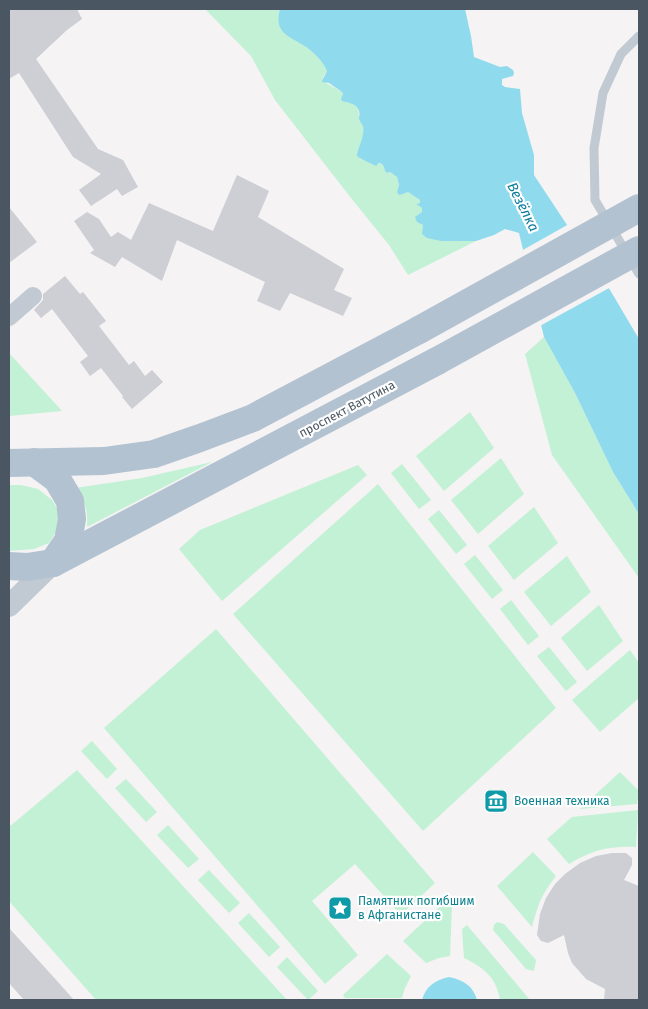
<svg xmlns="http://www.w3.org/2000/svg" width="648" height="1009" viewBox="0 0 648 1009" font-family="'Fira Sans',sans-serif">
	<style>
		.green { fill: #c3f1d5 }
		.water { fill: #90daee }
		.pier { fill: #f5f3f3 }
		.building { fill: #cdcfd5 }
		.lines { fill: none; stroke-linecap: round; stroke-linejoin: round }
		.service { stroke: #c1cad2; stroke-width: 9 }
		.minor { stroke: #c1cad2; stroke-width: 18 }
		.tertiary { stroke: #c1cad2; stroke-width: 22 }
		.primary { stroke: #b3c2d1; stroke-width: 28 }
		.primary-bridge { stroke: #b3c2d1; stroke-width: 28 }
		.labels { text-anchor: middle; dominant-baseline: central; stroke-width: 4.5; stroke-linejoin: round; paint-order: stroke }
		.street-label { font-size: 12px; fill: #4a5661; stroke: #fff }
		.culture-label { font-size: 12px; fill: #0d838f; stroke: #fff; text-anchor: start }
		.water-label { font-size: 14px; font-style: italic; fill: #0c7c9b; stroke: #fff }
	</style>
	<rect width="100%" height="100%" fill="#f5f3f3"/>
	<g class="green">
		<path d="M 205,9 L 280,9 C 273,33 290,36 306,47 C 314,52 324,63 327,71 L 323,77 L 326,83 L 342,92 L 346,102 L 353,103 C 358,108 359,111 359,118 C 360,126 360,118 363,125 C 366,134 359,146 357,154 L 360,159 L 366,160 L 371,164 L 382,164 L 384,167 L 385,171 L 387,173 L 390,172 L 397,177 L 399,185 L 397,192 L 403,194 L 408,192 L 420,200 L 420,203 L 416,204 L 422,208 L 422,212 L 419,215 L 420,223 L 423,225 L 423,234 L 441,241 L 476,241 L 408,275 L 389,245 L 351,198 L 275,100 L 251,56 Z"/>
		<polygon points="544,337 575,393 613,472 639,514 639,578 552,455 525,354"/>
		<polygon points="9,353 62,411 9,416"/>
		<polygon points="470,412 494,448 444,491 416,456"/>
		<polygon points="501,458 524,494 478,534 451,500"/>
		<path d="M 212,462 L 87,527 C 88,508 85,504 75,488 L 142,478 Z"/>
		<polygon points="402,464 431,500 419,509 391,473"/>
		<polygon points="358,465 367,475 222,601 179,549 200,530"/>
		<polygon points="378,484 556,708 423,831 233,614"/>
		<polygon points="9,485 21,485 38,489 52,500 59,511 59,527 49,543 34,549 9,551"/>
		<polygon points="534,507 558,543 514,580 488,546"/>
		<polygon points="439,510 467,545 456,554 428,519"/>
		<polygon points="475,555 503,590 492,599 464,564"/>
		<polygon points="567,556 591,592 551,626 524,592"/>
		<polygon points="511,600 539,636 528,645 500,609"/>
		<polygon points="599,605 623,641 587,671 561,638"/>
		<polygon points="216,629 435,883 401,915 355,864 312,901 358,955 325,984 104,728"/>
		<polygon points="549,647 577,682 566,691 537,656"/>
		<polygon points="630,650 639,663 639,698 600,732 572,700"/>
		<polygon points="92,741 117,769 107,779 81,751"/>
		<polygon points="77,770 287,1000 96,1000 9,901 9,827"/>
		<polygon points="620,772 639,791 637,804 580,809"/>
		<polygon points="126,779 157,812 146,822 115,788"/>
		<path d="M 638,810 L 636,847 C 608,846 593,850 569,864 L 547,839 L 572,817 Z"/>
		<polygon points="168,825 199,859 188,868 157,835"/>
		<path d="M 533,852 L 556,876 C 541,895 538,905 532,927 L 497,886 Z"/>
		<polygon points="209,870 240,903 229,913 198,880"/>
		<polygon points="447,900 452,906 450,956 439,958 426,963 403,941"/>
		<polygon points="249,913 280,947 269,957 238,923"/>
		<polygon points="497,922 504,924 536,960 534,971 526,969 493,930 494,925"/>
		<path d="M 467,925 L 530,1000 L 500,1000 C 496,977 484,968 464,958 L 462,929 Z"/>
		<polygon points="387,954 411,976 405,988 402,998 345,998 343,995"/>
		<polygon points="287,957 318,991 308,1000 277,967"/>
	</g>
	<g class="water">
		<path d="M 280,9 L 465,9 L 471,36 L 474,57 L 500,67 L 507,66 L 513,70 L 514,73 L 513,76 L 502,79 L 502,85 L 505,87 L 520,89 L 522,113 L 534,155 L 534,175 L 610,290 L 639,339 L 639,514 L 613,472 L 575,393 L 544,337 L 519,233 L 505,229 L 494,235 L 476,241 L 441,241 L 427,238 L 422,234 L 423,225 L 417,222 L 415,217 L 422,212 L 422,208 L 416,204 L 420,203 L 420,200 L 408,192 L 403,194 L 399,195 L 397,192 L 399,185 L 397,177 L 390,172 L 387,173 L 385,171 L 384,167 L 382,164 L 379,163 L 376,166 C 374,165 359,158 358,157 C 357,156 357,155 357,154 C 359,146 365,135 363,126 C 362,124 360,122 359,119 C 359,115 360,115 359,111 C 356,103 349,103 342,101 L 341,99 L 343,94 L 342,92 L 329,83 L 322,82 L 322,81 L 327,71 C 324,63 314,52 306,47 C 289,36 273,33 280,9 Z"/>
		<path d="M 449,977 C 464,980 473,986 477,1000 L 422,1000 C 426,986 435,980 449,977 Z"/>
	</g>
	<polygon class="pier" points="569,224 611,287 538,327 521,251"/>
	<g class="building">
		<polygon points="9,9 77,9 82,19 67,30 36,59 98,149 123,160 138,187 122,196 117,189 91,206 79,190 101,174 73,157 19,73 9,79"/>
		<polygon points="237,175 269,191 258,217 344,269 334,290 352,298 343,316 290,293 280,311 257,301 265,282 177,240 162,281 122,257 115,267 90,253 94,250 74,221 87,212 99,219 111,237 118,232 131,240 149,203 213,231"/>
		<polygon points="9,207 37,242 9,263"/>
		<polygon points="65,276 80,294 83,292 106,321 99,326 129,365 134,361 145,376 152,370 163,382 132,409 122,397 123,396 101,368 90,376 80,362 88,356 52,309 41,318 34,310 43,300 43,294"/>
		<polygon points="612,853 626,853 632,858 632,865 624,880 639,886 639,1000 604,1000 605,989 586,979 572,963 568,953 564,935 548,943 541,941 537,935 540,914 546,898 555,884 565,874 580,863 596,856"/>
		<polygon points="9,928 58,982 74,1000 24,1000 9,983"/>
	</g>
	<g class="lines">
		<polyline class="service" points="639,36 621,54 603,93 594,148 595,200 639,274"/>
		<polyline class="minor" points="9,317 33,296"/>
		<polyline class="tertiary" points="9,606 53,563"/>
		<g class="primary">
			<polyline points="34,462 57,479 70,501 72,519 68,541 53,563"/>
			<polyline points="9,463 104,461 154,454 200,438 253,418 419,330"/>
			<polyline points="9,566 27,567 53,563 437,361"/>
		</g>
		<g class="primary-bridge">
			<polyline points="419,330 639,208"/>
			<polyline points="437,361 639,250"/>
		</g>
	</g>
	<defs>
		<g id="museum-square" transform="scale(1.25)"><rect x="-9" y="-9" width="18" height="18" rx="4" fill="#0f9aa8" stroke="#fff"/><path d="M0-6L6-3V-2H-6V-3ZM-5-1h2V3h-2ZM-1-1h2V3h-2ZM3-1h2V3H3ZM-6 4H6V6H-6Z" fill="#fff"/></g>
		<g id="sight-square" transform="scale(1.25)"><rect x="-9" y="-9" width="18" height="18" rx="4" fill="#0f9aa8" stroke="#fff"/><path d="M0-6L1.8-2.2L6-1.7L2.9 1.2L3.7 5.4L0 3.3L-3.7 5.4L-2.9 1.2L-6-1.7L-1.8-2.2Z" fill="#fff"/></g>
	</defs>
	<g fill-rule="evenodd">
		<use href="#museum-square" x="496" y="801"/>
		<use href="#sight-square" x="340" y="908"/>
	</g>
	<g class="labels">
		<g class="street-label">
			<text transform="translate(347 409) rotate(-28)">проспект Ватутина</text>
		</g>
		<g class="culture-label">
			<text x="514" y="801">Военная техника</text>
			<text x="358" y="901">Памятник погибшим<tspan x="358" dy="14">в Афганистане</tspan></text>
		</g>
		<g class="water-label">
			<text transform="translate(523 207) rotate(63)">Везёлка</text>
		</g>
	</g>
	<rect width="648" height="1009" fill="none" stroke="#4a5661" stroke-width="20"/>
</svg>
